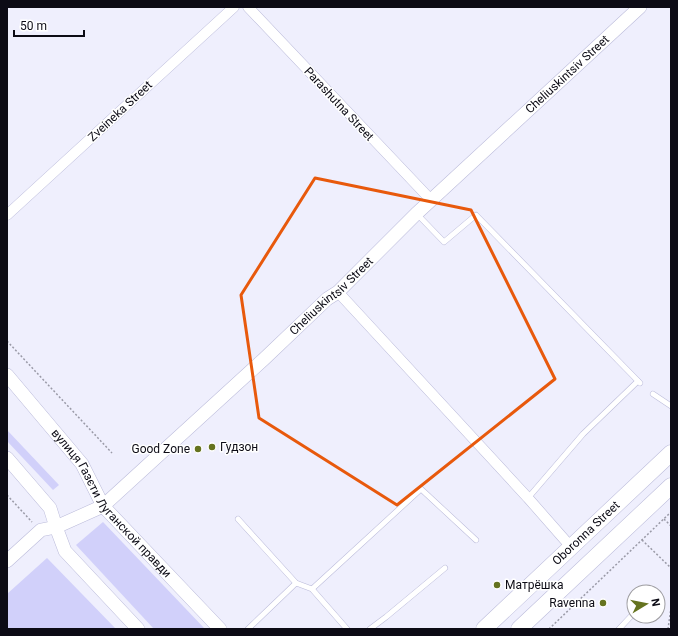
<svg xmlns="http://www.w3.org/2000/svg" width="678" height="636" viewBox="0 0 678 636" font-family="Roboto,sans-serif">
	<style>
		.green { fill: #d1d0fa }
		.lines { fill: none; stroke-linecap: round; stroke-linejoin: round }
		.service-casing { stroke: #bbbbda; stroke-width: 6 }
		.minor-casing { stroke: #bbbbda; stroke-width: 11 }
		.tertiary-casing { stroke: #bbbbda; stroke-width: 14 }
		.primary-casing { stroke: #bbbbda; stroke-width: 17 }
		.path { stroke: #9a9aa7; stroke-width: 1.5; stroke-dasharray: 2 2; stroke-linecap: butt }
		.service { stroke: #fff; stroke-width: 5 }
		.minor { stroke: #fff; stroke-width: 10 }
		.tertiary { stroke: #fff; stroke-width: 13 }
		.primary { stroke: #fff; stroke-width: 16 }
		.marked { fill: none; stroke: #e8590c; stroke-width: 3; stroke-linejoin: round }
		.poi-dot { fill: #65731f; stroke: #fff; stroke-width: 1.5 }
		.labels { text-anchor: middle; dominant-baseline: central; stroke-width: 3; stroke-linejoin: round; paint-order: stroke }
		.street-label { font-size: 12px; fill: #0c0b15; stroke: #fff }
		.poi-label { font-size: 12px; fill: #0c0b15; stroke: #fff; text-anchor: start }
	</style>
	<rect width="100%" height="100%" fill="#efeffd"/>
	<g class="green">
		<polygon points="7,430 59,485 53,490 7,441"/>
		<polygon points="103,522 205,629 154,629 76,545"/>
		<polygon points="47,558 116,629 7,629 7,594"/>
	</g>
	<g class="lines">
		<g class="service-casing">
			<g id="service">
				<polyline points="417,214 444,242 476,215 640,383"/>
				<polyline points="653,394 671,406"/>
				<polyline points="528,498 583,434 638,381"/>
				<polyline points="238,519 296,583"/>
				<polyline points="312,589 347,629"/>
				<polyline points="248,629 296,583 312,589 421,489 476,540"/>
				<polyline points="370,629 386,617 445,568"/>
				<polyline points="619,629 634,613"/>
			</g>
		</g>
		<g class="minor-casing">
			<g id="minor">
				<polyline points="248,7 431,200"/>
				<polyline points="7,215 234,7"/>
				<polyline points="338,292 528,498 571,547"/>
			</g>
		</g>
		<g class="tertiary-casing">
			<g id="tertiary">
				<path id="s1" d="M 7,375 L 82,464 L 103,506 L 220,629"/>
				<polyline points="7,458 50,508 56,527 65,551 138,629"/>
				<path id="s2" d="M 7,561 L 41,530 L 56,527 L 103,506 L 264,359 L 327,299 L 338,292 L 416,214 L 640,7"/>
			</g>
		</g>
		<g class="primary-casing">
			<g id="primary">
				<path id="s3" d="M 484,629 L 671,453"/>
				<polyline points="519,629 671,486"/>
			</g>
		</g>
		<g class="path">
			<polyline points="7,341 112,453"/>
			<polyline points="7,495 32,522"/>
			<polyline points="664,519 671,526"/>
			<polyline points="642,540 671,568"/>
			<polyline points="549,629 671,512"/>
			<polyline points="668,629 671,608"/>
		</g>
		<use href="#service" class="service"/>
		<use href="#minor" class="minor"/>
		<use href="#tertiary" class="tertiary"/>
		<use href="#primary" class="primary"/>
	</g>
	<path class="marked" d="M 315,178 L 471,210 L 555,379 L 397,505 L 259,418 L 241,295 Z"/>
	<g class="poi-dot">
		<circle cx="212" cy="447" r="4"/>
		<circle cx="198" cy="449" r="4"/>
		<circle cx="497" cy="585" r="4"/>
		<circle cx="603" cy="603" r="4"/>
	</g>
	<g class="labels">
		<g class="street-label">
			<text stroke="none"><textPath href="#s2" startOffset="747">Cheliuskintsiv Street</textPath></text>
			<text transform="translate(339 104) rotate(47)">Parashutna Street</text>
			<text transform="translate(120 111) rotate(-43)">Zveineka Street</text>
			<text stroke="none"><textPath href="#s2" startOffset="423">Cheliuskintsiv Street</textPath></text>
			<text stroke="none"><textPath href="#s1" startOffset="166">вулиця Газєти Луганской правди</textPath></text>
			<text stroke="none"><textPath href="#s3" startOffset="140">Oboronna Street</textPath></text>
		</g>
		<g class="poi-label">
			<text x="220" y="447">Гудзон</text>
			<text x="190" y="449" text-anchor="end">Good Zone</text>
			<text x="505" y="585">Матрёшка</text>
			<text x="595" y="603" text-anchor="end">Ravenna</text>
		</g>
	</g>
	<rect width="678" height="636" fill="none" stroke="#0c0b15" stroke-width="16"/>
	<g transform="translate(646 604) rotate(80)"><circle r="19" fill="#ffffff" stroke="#9e9da1"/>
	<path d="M0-3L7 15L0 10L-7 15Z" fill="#65731f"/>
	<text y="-6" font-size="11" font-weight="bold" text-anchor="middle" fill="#0c0b15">N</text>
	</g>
	<path d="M14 30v6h70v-6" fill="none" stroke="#0c0b15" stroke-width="2"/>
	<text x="20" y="30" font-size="12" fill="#0c0b15" stroke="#ffffff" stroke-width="3" paint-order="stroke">50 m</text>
</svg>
